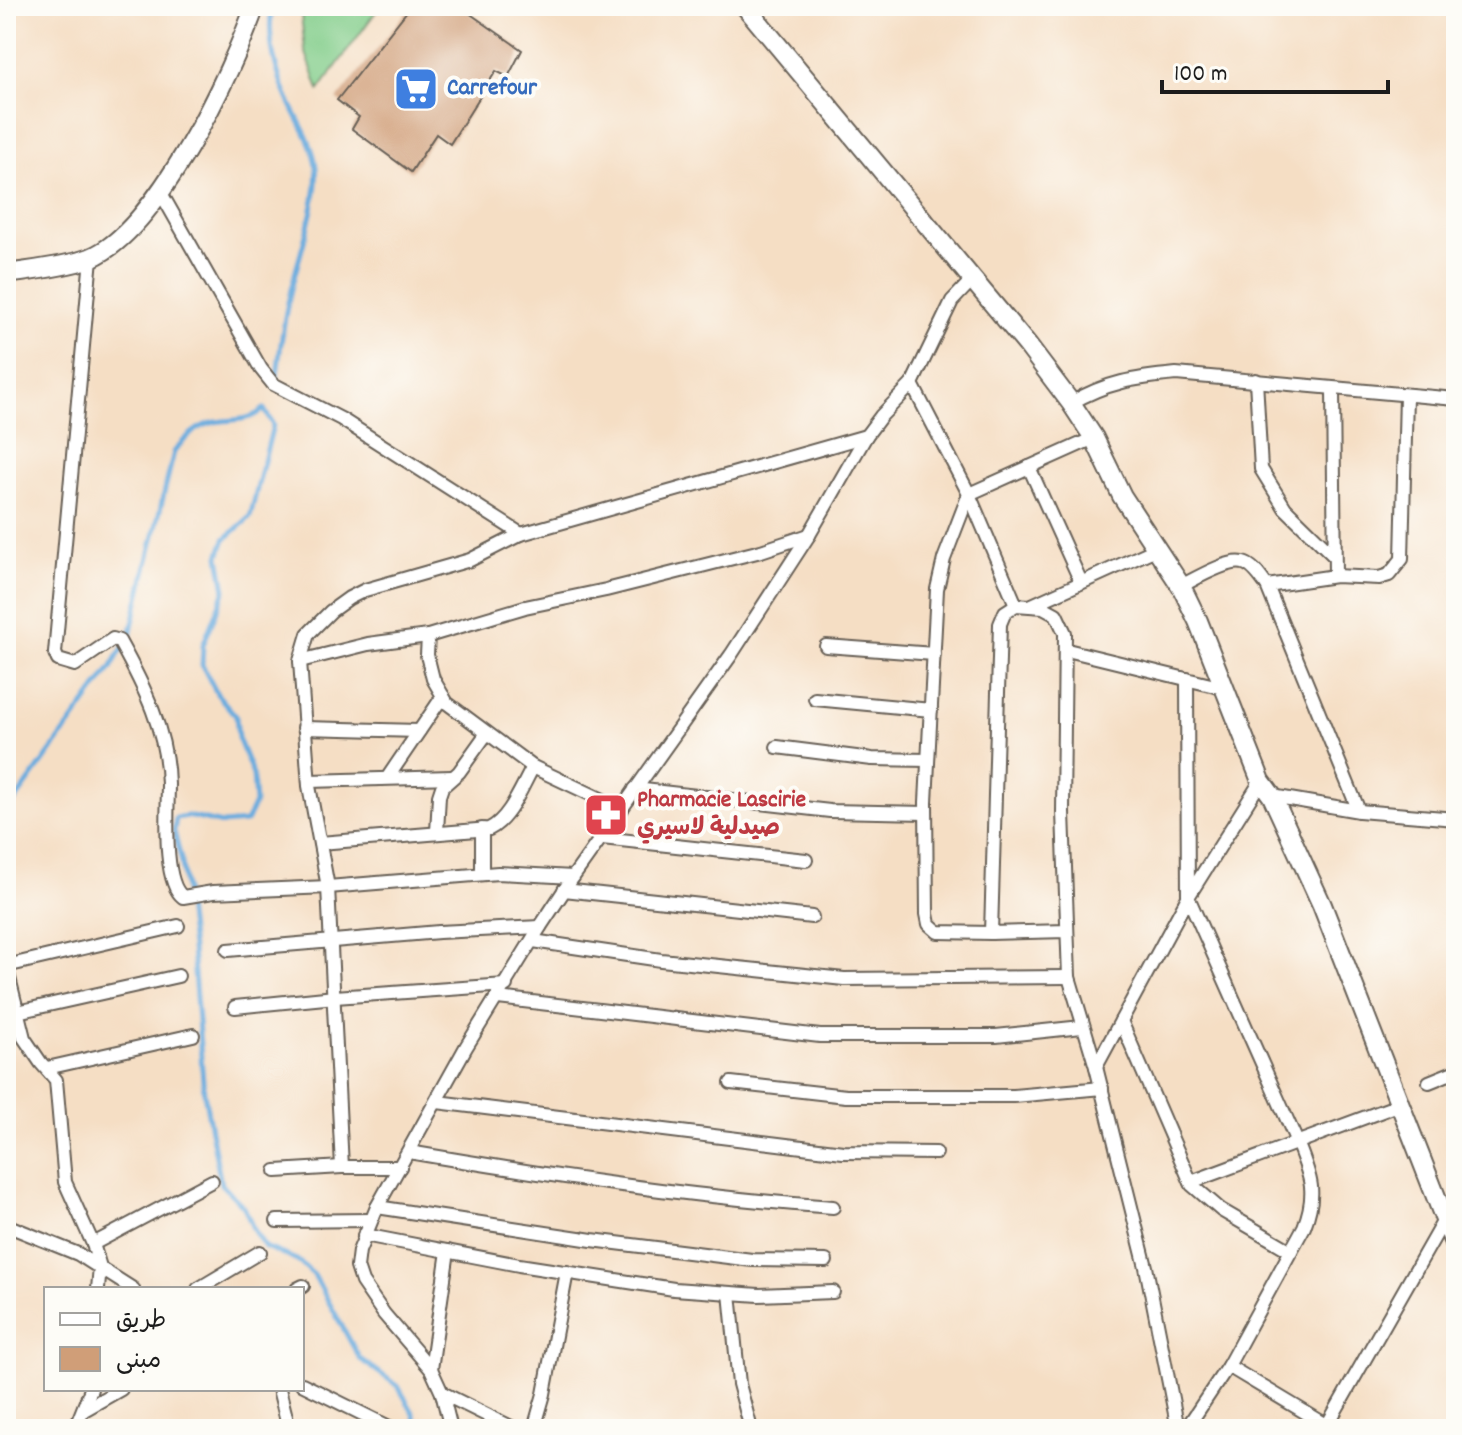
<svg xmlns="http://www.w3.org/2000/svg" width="1462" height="1435" viewBox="0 0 1462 1435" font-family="Dekko,'Playpen Sans Arabic',sans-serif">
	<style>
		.green { fill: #82cd8a; stroke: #4f7453; stroke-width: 2 }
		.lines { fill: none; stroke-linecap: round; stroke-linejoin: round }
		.stream { stroke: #6aacde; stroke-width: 5 }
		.building { fill: #d09e78 }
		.street-casing { stroke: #686057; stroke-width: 16 }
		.secondary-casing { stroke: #686057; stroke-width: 22 }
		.street { stroke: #fff; stroke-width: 12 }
		.secondary { stroke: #fff; stroke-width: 18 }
		.labels { text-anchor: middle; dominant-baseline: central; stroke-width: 8; stroke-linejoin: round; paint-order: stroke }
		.shop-label { font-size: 24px; font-weight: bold; fill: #366cbe; stroke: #fdfcf7; text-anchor: start }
		.health-label { font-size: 24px; font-weight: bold; fill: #be3a42; stroke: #fdfcf7; text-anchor: start }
	</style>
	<rect width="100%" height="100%" fill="#fdfcf7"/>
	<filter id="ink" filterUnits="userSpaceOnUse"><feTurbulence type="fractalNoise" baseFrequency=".0125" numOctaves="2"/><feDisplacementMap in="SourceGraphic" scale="16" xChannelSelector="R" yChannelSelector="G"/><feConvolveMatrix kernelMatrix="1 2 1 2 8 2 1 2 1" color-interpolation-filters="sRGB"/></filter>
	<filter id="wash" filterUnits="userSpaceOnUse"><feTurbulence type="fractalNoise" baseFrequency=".006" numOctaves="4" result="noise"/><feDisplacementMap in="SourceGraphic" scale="32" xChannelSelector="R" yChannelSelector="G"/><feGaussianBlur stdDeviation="1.8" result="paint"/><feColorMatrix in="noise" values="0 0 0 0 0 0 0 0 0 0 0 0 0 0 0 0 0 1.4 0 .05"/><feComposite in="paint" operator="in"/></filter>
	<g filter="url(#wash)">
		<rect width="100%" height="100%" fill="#f5dec4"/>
		<polygon class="green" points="380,6 319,90 305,50 300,6"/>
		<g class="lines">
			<g class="stream">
				<path d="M 272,6 C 266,43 277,78 294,111 C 303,129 314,147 316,167 C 320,199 296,264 289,298 C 282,326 280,355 276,383"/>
				<path d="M 6,813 L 111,668 L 130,635 L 174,452 C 185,438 197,426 215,422 C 234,419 249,422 264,409 L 273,425 L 250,517 L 225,539 L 219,556 L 225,590 L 203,645 L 202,665 L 217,694 L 236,716 L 238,738 L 253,775 L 255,803 L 246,822 L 222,824 L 188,816 L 176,818 L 174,831 L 182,863 L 192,948 L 204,1093 L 221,1184 L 244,1207 L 254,1231 L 265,1247 L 297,1260 L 314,1275 L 360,1359 L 398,1386 L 414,1414 L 418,1429"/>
			</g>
		</g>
		<g id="blocks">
			<polygon class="building" points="411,6 459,6 522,50 508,77 496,71 450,144 436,134 411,172 352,129 359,117 337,100"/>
		</g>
	</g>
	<g filter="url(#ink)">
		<use href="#blocks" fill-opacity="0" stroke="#686057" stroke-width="2"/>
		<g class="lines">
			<g class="street-casing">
				<g id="street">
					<polyline points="161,193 261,369 273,384 341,419 521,534"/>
					<path d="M 91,258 L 55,653 L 58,660 L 75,665 L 113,639 L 119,641 C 144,686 167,732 168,784 C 168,809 162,882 183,897 L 213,892 L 328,887 L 498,873 L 573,877"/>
					<polyline points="1256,380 1261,469 1285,508 1333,555"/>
					<polyline points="912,384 969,494 944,559 937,589 926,802 927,914 929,924 938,932 991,933"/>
					<polyline points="1333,390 1335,576"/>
					<path d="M 1071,403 C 1107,382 1135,378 1176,374 L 1456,399"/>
					<polyline points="1029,467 1081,582"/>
					<path d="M 1181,586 C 1195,579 1228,559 1243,563 C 1253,565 1261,578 1267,586 L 1359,811"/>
					<polyline points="1267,586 1335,576 1379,578 1389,575 1402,559 1406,395"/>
					<polyline points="1016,605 969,494 1094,438"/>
					<polyline points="1032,605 1158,548"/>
					<polyline points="826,646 934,654"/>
					<polyline points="1067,650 1223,688"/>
					<polyline points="300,661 368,644 428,636"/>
					<polyline points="815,699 931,710"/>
					<polyline points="304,728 419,731"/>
					<polyline points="777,747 872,759 928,760"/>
					<polyline points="388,777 443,696"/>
					<polyline points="309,781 452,777"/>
					<polyline points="635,789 830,811 926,813"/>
					<polyline points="1272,796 1359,811 1456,819"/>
					<polyline points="622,809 533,767 447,703 433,679 427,655 428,636 525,607 606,590 761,551 809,535"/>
					<polyline points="437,832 439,796 442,787 459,772 487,733"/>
					<polyline points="602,838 806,860"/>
					<path d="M 320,843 L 489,829 C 510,819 522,786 533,767"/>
					<polyline points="482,874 482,829"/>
					<polyline points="564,890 812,917"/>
					<polyline points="1067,931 991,933 1000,624 1005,612 1016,605 1043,607 1056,614 1065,633 1063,812 1069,977 1096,1067 1146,1267 1178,1429"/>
					<polyline points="533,941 661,960 844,979 1069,977"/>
					<polyline points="228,950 439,932 540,927"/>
					<polyline points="498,998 820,1036 996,1036 1082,1027"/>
					<polyline points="235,1007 335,997 506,985"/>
					<polyline points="17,1012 178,976"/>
					<polyline points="1121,1021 1192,1185 1221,1210 1291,1251"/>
					<polyline points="1096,1067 1188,897 1261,781"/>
					<polyline points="47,1068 193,1035"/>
					<polyline points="1429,1082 1456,1071"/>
					<polyline points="731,1083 846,1096 1014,1096 1102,1088"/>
					<polyline points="437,1102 843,1152 936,1153"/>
					<path d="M 409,1152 C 549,1176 690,1197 833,1207"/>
					<polyline points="400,1167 342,1167 328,887 309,786 300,661 308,634 331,611 349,598 365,590 470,560 521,534 866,436"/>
					<polyline points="276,1171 342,1167"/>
					<polyline points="1191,1182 1401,1104"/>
					<polyline points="377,1207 592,1240 752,1260 826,1261"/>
					<polyline points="277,1221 371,1220"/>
					<polyline points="6,1225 78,1254 133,1289"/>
					<polyline points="364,1235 519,1265 674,1289 759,1295 833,1292"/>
					<polyline points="93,1244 212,1181"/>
					<polyline points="98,1289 100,1267 93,1244 65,1182 56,1080 41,1063 24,1038 6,966 178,926"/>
					<polyline points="198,1289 260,1252"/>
					<polyline points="297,1289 303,1286"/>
					<polyline points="730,1293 739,1384 751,1429"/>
					<polyline points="1228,1366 1333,1429"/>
					<polyline points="431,1369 448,1251"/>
					<polyline points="302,1384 393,1429"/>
					<polyline points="279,1389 289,1429"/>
					<polyline points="442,1393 515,1429"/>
					<polyline points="84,1410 121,1389"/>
					<polyline points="75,1429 91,1389"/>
					<polyline points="451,1429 442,1393 431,1369 384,1314 362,1282 357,1267 359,1251 377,1207 466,1047 540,927 573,877 731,655 809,535 866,436 881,416 912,384 952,301 972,280"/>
					<polyline points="534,1429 544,1394 567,1272"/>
					<path d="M 1186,1429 L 1228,1366 L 1304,1227 C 1318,1192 1310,1175 1297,1142 L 1188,897 L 1187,679"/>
					<polyline points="1325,1429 1456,1199"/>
					<polyline points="1454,1429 1456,1425"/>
				</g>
			</g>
			<g class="secondary-casing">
				<g id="secondary">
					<polyline points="745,6 1028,346 1071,403 1094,438 1122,496 1181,586 1198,621 1261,781 1272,796 1322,905 1456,1248"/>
					<path d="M 6,274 C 29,271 69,266 90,258 C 157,231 232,72 255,6"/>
				</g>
			</g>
			<use href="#street" class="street"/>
			<use href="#secondary" class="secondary"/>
		</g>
	</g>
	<defs>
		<g id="supermarket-square" transform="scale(2.3)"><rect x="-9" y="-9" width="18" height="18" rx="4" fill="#3f7fe0" stroke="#fdfcf7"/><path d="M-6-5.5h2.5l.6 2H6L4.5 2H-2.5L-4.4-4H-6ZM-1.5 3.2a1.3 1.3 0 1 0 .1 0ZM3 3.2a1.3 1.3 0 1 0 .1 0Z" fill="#fff"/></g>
		<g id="pharmacy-square" transform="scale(2.3)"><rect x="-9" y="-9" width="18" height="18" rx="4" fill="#e0444e" stroke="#fdfcf7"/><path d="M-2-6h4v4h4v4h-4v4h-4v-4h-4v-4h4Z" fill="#fff"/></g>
	</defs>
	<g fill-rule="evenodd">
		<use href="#supermarket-square" x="416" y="89"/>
		<use href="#pharmacy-square" x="606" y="815"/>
	</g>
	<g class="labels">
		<g class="shop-label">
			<text x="447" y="89">Carrefour</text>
		</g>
		<g class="health-label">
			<text x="637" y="801">Pharmacie Lascirie<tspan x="637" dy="28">صيدلية لاسيري</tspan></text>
		</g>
	</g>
	<rect width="1462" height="1435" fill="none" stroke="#fdfcf7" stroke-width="32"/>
	<rect x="44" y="1287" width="260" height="104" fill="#fdfcf7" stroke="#a3a29f" stroke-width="2"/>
	<rect x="60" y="1313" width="40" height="12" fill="#ffffff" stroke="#a3a29f" stroke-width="2"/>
	<text x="116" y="1327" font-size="24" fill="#1c1c1c">طريق</text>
	<rect x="60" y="1347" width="40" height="24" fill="#d09e78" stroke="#a3a29f" stroke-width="2"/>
	<text x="116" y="1367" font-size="24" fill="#1c1c1c">مبنى</text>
	<path d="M1162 80v12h226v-12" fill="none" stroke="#1c1c1c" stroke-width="4"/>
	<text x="1174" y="80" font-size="24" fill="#1c1c1c" stroke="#fdfcf7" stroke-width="6" paint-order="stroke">100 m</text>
</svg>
